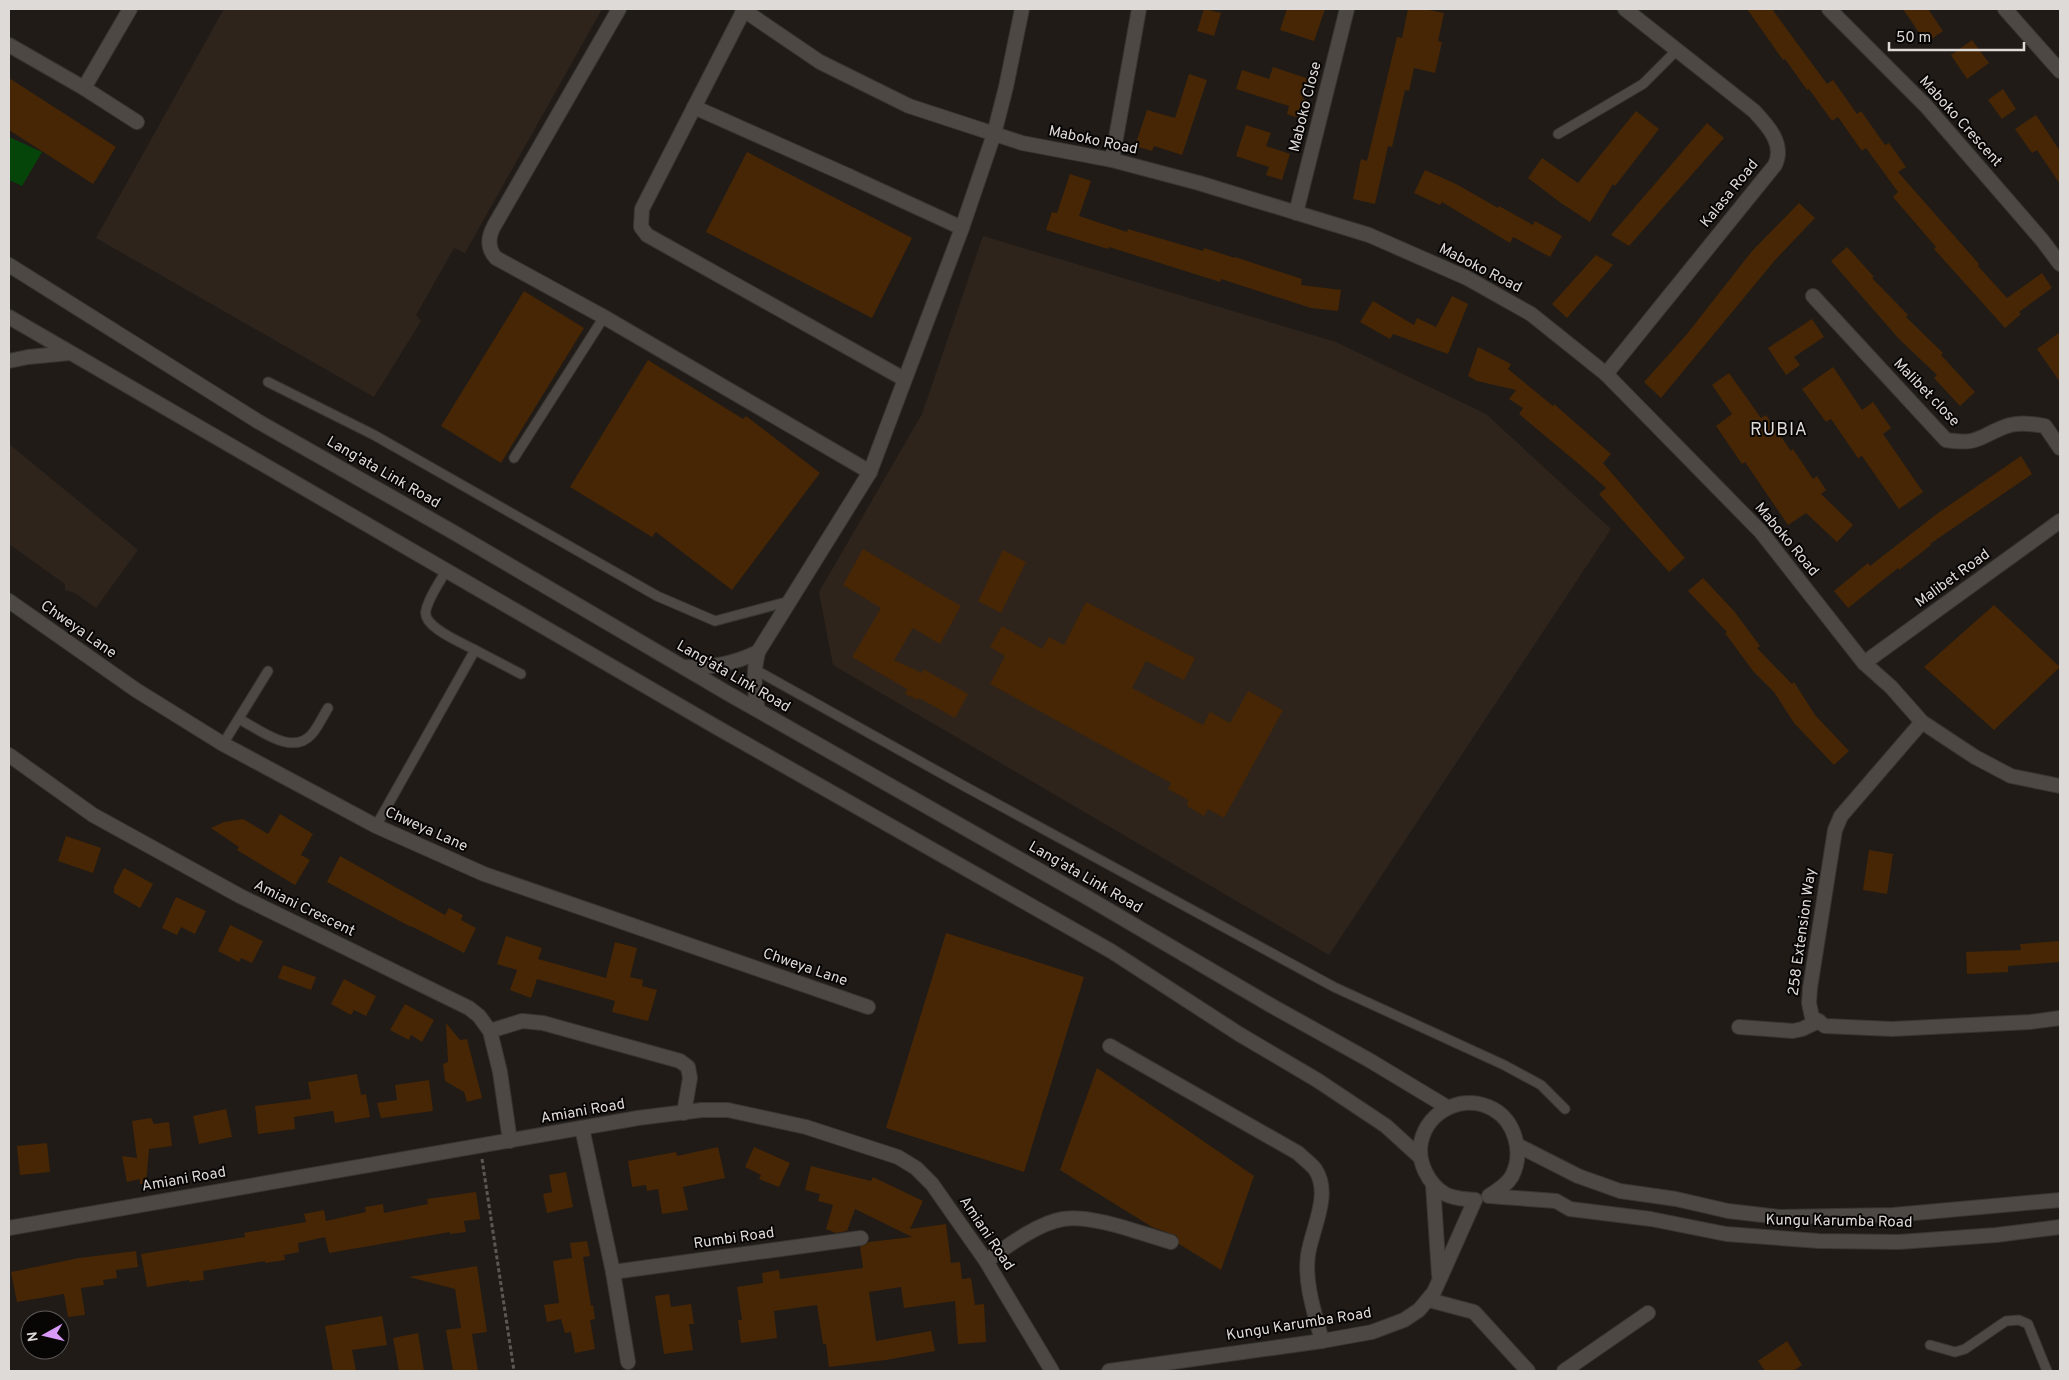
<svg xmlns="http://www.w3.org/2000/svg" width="2069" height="1380" viewBox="0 0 2069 1380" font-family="Overpass,sans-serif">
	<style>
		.built { fill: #2e241c }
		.green { fill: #06450a }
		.building { fill: #462605 }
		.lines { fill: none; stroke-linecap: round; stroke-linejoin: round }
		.service-casing { stroke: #383532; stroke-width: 11 }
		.pedestrian-casing { stroke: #383532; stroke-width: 16 }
		.minor-casing { stroke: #383532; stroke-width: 16 }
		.secondary-casing { stroke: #383532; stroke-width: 16 }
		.path { stroke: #5b5753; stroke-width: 3; stroke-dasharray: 4 2.5; stroke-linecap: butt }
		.service { stroke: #4d4843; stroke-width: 9 }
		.pedestrian { stroke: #4d4843; stroke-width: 14 }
		.minor { stroke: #4d4843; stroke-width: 14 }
		.secondary { stroke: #4d4843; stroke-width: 14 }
		.labels { text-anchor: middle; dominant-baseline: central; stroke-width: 4; stroke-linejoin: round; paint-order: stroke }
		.street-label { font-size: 15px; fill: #dedad7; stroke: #080605 }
		.quarter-label { font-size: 18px; letter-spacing: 1px; fill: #dedad7; stroke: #080605 }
	</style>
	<rect width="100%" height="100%" fill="#201b17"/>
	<g class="built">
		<polygon points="224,9 602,9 465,253 454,248 416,315 421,321 374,397 96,238"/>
		<polygon points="983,236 1336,342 1486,414 1611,529 1329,955 833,665 819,592 922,414"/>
		<polygon points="9,444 138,550 96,608 75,593 65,590 65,584 9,544"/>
	</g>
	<polygon class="green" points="9,137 42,152 22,186 9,180"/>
	<g class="building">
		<polygon points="1204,9 1221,13 1214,36 1197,31"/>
		<polygon points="1287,9 1325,9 1314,41 1280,30"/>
		<polygon points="1408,9 1424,9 1444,13 1438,41 1442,42 1435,73 1414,68 1409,91 1405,90 1392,147 1388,146 1375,204 1353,199 1361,159 1367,161 1397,37 1402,38"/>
		<polygon points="1747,9 1772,9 1827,84 1833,80 1857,114 1861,111 1885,145 1889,143 1906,167 1898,172 1979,264 1978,266 2007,298 2042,273 2052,288 2019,312 2021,314 2005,328 1934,249 1936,247 1893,197 1898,192 1866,148 1862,151 1838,117 1832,121 1809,89 1807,90 1785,59 1783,60"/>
		<polygon points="1903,9 1928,9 1943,31 1926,43"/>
		<polygon points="1972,40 1989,63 1967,79 1951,55"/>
		<polygon points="1273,67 1309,79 1302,98 1308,100 1302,119 1287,114 1289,106 1236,89 1242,70 1269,79"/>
		<polygon points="1189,74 1207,80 1182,155 1154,146 1152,151 1135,146 1147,110 1175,118"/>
		<polygon points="9,78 116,147 93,184 9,130"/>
		<polygon points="2003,89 2016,109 2002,119 1988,100"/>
		<polygon points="1636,111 1659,129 1615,186 1613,184 1590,222 1561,203 1528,178 1542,158 1578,183"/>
		<polygon points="2036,115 2060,151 2060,184 2037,150 2032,153 2015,129"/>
		<polygon points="1707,123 1724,138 1629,246 1611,235"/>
		<polygon points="1246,125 1271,133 1266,146 1290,154 1282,180 1266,175 1269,167 1236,156"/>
		<polygon points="747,152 912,238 872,318 706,232"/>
		<polygon points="1425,170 1458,185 1498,208 1499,206 1533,225 1535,221 1562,236 1550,257 1513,237 1510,243 1442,202 1440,205 1414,193"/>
		<polygon points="1070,174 1091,181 1079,216 1127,232 1128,229 1203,251 1204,248 1235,258 1235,257 1302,279 1301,285 1341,290 1338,311 1311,308 1221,279 1220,282 1109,247 1108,249 1046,230 1052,212 1057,213"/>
		<polygon points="1799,203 1815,218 1776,259 1661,398 1644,382 1687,334 1752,251"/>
		<polygon points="1847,247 1874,277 1872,278 1908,315 1906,317 1943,353 1941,355 1975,392 1960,406 1934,378 1937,375 1899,339 1831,261"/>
		<polygon points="1596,255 1613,265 1567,318 1552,304"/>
		<polygon points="524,291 584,328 501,463 441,426"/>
		<polygon points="1452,296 1468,304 1448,354 1393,334 1390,339 1360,322 1373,301 1414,325 1417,318 1436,327"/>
		<polygon points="1812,319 1824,337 1794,357 1800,365 1786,375 1768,348"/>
		<polygon points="2060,332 2060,382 2037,349"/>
		<polygon points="1478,347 1511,364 1508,369 1553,406 1554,404 1611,454 1603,463 1685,558 1669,572 1599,494 1606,488 1580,465 1519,414 1523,408 1509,399 1516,390 1477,381 1468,376"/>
		<polygon points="648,360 743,419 746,416 820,473 732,590 656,532 652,537 570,487"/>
		<polygon points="1833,367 1862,410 1873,402 1891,428 1883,434 1923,492 1899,509 1862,456 1858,458 1831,419 1826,422 1802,389"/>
		<polygon points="1729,373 1761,418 1766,415 1791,451 1793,449 1813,479 1817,476 1826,490 1821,494 1853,525 1837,542 1806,513 1788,525 1745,462 1742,464 1716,426 1732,414 1712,385"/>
		<polygon points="2021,456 2032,474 1930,544 1931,545 1899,570 1898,568 1848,608 1834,591 1868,563 1870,566 1938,513"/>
		<polygon points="863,549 961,606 940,644 913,628 894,660 922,673 923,669 968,694 955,718 919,698 918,700 905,694 907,689 852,657 881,608 843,585"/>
		<polygon points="1003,550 1026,562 1001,613 978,601"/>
		<polygon points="1703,578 1734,611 1760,646 1757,648 1792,684 1794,682 1815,715 1849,751 1834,765 1794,723 1774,692 1753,671 1725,633 1727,632 1688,591"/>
		<polygon points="1086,602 1195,658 1184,680 1146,661 1132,688 1203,725 1210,712 1230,723 1248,691 1283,710 1224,818 1208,809 1204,816 1187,806 1188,800 1168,789 1171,783 990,684 1005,656 990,647 1002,626 1042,649 1049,637 1064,645"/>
		<polygon points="1994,605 2060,667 1994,730 1924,667"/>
		<polygon points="280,814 313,834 301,855 310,860 295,885 237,850 239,847 211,828 224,822 243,819 268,834"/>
		<polygon points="66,836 101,848 93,873 58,861"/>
		<polygon points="1869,850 1893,854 1887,894 1863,890"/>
		<polygon points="340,856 445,915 449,908 463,915 461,920 476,928 464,953 411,926 411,927 327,882"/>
		<polygon points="124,868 153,884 140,908 114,893 114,887"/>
		<polygon points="176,897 206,911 195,934 181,927 177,935 162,928"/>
		<polygon points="230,925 263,941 252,963 241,958 239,962 218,951"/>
		<polygon points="946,933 1084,977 1024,1172 886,1128"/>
		<polygon points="506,936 542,948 538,959 606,978 615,942 637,948 630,977 643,980 642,986 657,990 648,1021 612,1012 615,1001 537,979 531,998 510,990 517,970 497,964"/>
		<polygon points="2060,941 2060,962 2008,966 2008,972 1967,974 1966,952 2021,950 2020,944"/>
		<polygon points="283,965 316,977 311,990 278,978"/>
		<polygon points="344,979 376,996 366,1016 354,1010 351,1015 331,1004"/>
		<polygon points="405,1004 434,1020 422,1042 411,1035 409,1040 390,1030"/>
		<polygon points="446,1023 460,1040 467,1039 482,1098 467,1102 464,1092 445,1081 443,1064 448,1062"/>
		<polygon points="1097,1068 1254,1176 1221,1270 1179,1244 1177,1236 1152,1227 1060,1170"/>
		<polygon points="357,1074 361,1095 366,1094 370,1117 335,1123 333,1111 294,1117 295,1129 258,1134 255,1106 311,1099 308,1082"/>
		<polygon points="429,1080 433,1111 381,1118 377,1103 397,1100 395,1085"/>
		<polygon points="226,1109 232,1137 199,1144 193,1116"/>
		<polygon points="151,1118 154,1124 169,1122 172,1146 149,1149 146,1184 140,1184 140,1179 127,1182 122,1156 137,1158 132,1121"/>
		<polygon points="47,1143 50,1172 20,1175 17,1146"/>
		<polygon points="718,1147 725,1178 683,1187 688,1210 662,1214 658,1189 647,1191 646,1185 632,1187 628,1161 676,1152 677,1156"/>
		<polygon points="754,1147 790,1163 779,1187 759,1179 761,1175 745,1167"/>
		<polygon points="811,1166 871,1181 873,1177 923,1201 910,1229 946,1224 951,1263 960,1262 962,1279 971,1278 975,1305 984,1304 986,1342 958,1344 955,1301 904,1308 901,1287 869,1292 876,1341 931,1331 935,1351 886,1360 829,1367 826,1344 823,1344 817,1305 774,1311 777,1338 741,1343 738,1320 742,1320 737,1287 763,1283 762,1273 779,1270 780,1279 863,1268 860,1247 869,1242 912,1237 855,1209 847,1231 836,1233 826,1229 833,1205 818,1201 820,1194 805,1190"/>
		<polygon points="566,1172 573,1207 547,1213 543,1194 552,1192 549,1175"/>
		<polygon points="476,1192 480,1219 464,1221 466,1232 450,1234 450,1232 329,1253 325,1237 298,1243 299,1252 284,1255 285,1260 265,1263 265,1261 203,1271 204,1280 189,1282 189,1280 147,1287 141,1254 245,1237 244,1233 306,1222 304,1214 324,1210 326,1221 366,1212 365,1207 383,1204 384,1213 428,1204 427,1199"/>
		<polygon points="587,1241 590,1256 583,1257 591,1306 593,1305 595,1319 590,1320 595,1349 575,1353 571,1332 565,1333 561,1319 547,1322 544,1305 559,1303 553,1261 572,1258 570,1243"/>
		<polygon points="136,1251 138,1267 116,1270 117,1278 103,1280 104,1285 81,1288 85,1315 68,1317 64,1294 17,1302 11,1272 79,1258"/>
		<polygon points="477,1266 487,1332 472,1334 478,1371 453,1371 446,1330 461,1328 455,1289 409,1277"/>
		<polygon points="669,1294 671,1307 691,1304 694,1324 689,1324 693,1350 664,1354 655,1296"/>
		<polygon points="382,1316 387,1345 352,1350 356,1371 333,1371 325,1326"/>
		<polygon points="418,1333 424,1371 399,1371 393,1338"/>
		<polygon points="1787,1341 1802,1365 1793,1371 1765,1371 1758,1361"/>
	</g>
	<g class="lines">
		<g class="service-casing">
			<g id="service">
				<polyline points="1558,134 1643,84 1677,50"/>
				<polyline points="268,382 374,435 657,596 715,621 790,601"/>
				<polyline points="514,458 604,317"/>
				<polyline points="475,650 521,674"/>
				<polyline points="754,669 964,786 1334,987 1504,1065 1541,1085 1565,1109"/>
				<path d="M 239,719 C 259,729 292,757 312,734 C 318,727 323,716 328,708"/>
				<polyline points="223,744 268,671"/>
				<path d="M 376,826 L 475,650 C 463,643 421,627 426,610 C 429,597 439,583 446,571"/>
				<polyline points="1930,1345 1955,1352 1965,1349 2006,1321 2019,1320 2028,1324 2047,1371"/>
			</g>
		</g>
		<g class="pedestrian-casing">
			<polyline id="pedestrian" points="694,107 849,176"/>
		</g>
		<g class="minor-casing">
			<g id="minor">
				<path d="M 619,9 L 494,226 C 488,237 487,248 496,258 L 604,317 L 870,472"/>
				<polyline points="742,9 820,62 909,106 1022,143 1112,160 1199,183 1369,235 1467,278 1531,314 1606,374 1761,532 1864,663 1891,687 1922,722 1975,757 2011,776 2060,786"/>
				<polyline points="1829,9 1926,106 2042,240 2060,264"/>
				<polyline points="2005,9 2060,71"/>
				<polyline points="744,10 642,209 641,227 647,235 904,379"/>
				<polyline points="9,45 84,88 137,122"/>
				<polyline points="84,88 130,9"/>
				<polyline points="1112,160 1139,9"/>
				<polyline points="849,176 962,228"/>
				<polyline points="1296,213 1347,9"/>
				<path d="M 1813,296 L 1946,440 C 1981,446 1981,434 2010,425 C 2022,422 2034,424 2045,426 L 2060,448"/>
				<polyline points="9,361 28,357 70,353"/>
				<path d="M 1606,374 L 1775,165 C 1785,144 1768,126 1754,111 L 1625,9"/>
				<polyline points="9,601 136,690 223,744 376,826 484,874 868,1007"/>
				<polyline points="1864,663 2060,521"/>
				<path d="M 683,667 C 711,668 733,664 758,652"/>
				<path d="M 758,710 C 754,689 753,672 758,652 L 870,472 L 962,228 L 994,134 L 1006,87 L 1022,9"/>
				<polyline points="1922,722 1841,816 1835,830 1810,988 1809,1003 1812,1017 1825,1026 1892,1029 2030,1022 2060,1018"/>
				<polyline points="9,755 93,815 240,896 469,1008 479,1016 490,1031 500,1072 510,1141"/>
				<polyline points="1739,1027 1793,1031 1802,1029 1819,1021"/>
				<polyline points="490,1031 522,1021 543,1023 680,1061 688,1067 690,1078 684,1113"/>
				<path d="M 1110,1046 L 1298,1153 C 1303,1158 1310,1163 1315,1169 C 1332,1194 1312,1228 1308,1255 C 1304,1283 1315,1314 1322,1341"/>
				<polyline points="582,1128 613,1272 628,1362"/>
				<polyline points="1433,1185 1439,1275"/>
				<polyline points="9,1228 638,1118 702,1110 728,1110 806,1127 898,1157 916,1168 932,1184 986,1261 1052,1371"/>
				<path d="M 986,1261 C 1006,1247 1038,1223 1063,1219 C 1092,1214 1142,1234 1171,1242"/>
				<polyline points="613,1272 861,1238"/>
				<polyline points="1429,1300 1474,1312 1528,1371"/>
				<polyline points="1109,1371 1322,1341 1372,1332 1404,1320 1419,1310 1434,1292 1475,1200"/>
				<polyline points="1564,1371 1648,1313"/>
			</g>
		</g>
		<g class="secondary-casing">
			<g id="secondary">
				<polyline points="9,265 259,422 453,532 729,694 1088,898 1272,1006 1369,1060 1447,1107"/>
				<polyline points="9,317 718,728 1111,951 1239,1034 1317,1080 1386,1126 1420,1157"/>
				<polyline points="1517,1145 1578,1176 1620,1191 1676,1199 1728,1211 1780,1217 1893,1215 2060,1200"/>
				<polyline points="1489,1196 1556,1201 1570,1209 1651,1219 1726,1234 1819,1241 1899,1242 1996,1235 2060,1227"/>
				<path d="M 1475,1200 C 1465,1199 1454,1199 1445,1194 C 1428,1184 1417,1161 1421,1142 C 1428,1110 1464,1093 1493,1109 C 1515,1121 1524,1153 1512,1176 C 1507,1185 1498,1190 1489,1196"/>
			</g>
		</g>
		<polyline class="path" points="482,1159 514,1371"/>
		<use href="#service" class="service"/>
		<use href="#pedestrian" class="pedestrian"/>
		<use href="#minor" class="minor"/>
		<use href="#secondary" class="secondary"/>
	</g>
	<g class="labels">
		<g class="street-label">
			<text transform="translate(1306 107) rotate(-76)">Maboko Close</text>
			<text transform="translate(1960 122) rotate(48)">Maboko Crescent</text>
			<text transform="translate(1093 141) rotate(12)">Maboko Road</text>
			<text transform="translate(1730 194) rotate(-51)">Kalasa Road</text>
			<text transform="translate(1480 269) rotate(27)">Maboko Road</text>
			<text transform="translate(1926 393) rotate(46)">Malibet close</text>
			<text transform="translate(383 473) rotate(30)">Lang'ata Link Road</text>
			<text transform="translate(1786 540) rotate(50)">Maboko Road</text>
			<text transform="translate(1953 579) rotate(-36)">Malibet Road</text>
			<text transform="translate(78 630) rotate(35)">Chweya Lane</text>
			<text transform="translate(733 677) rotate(30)">Lang'ata Link Road</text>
			<text transform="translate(426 830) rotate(24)">Chweya Lane</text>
			<text transform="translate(1085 878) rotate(30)">Lang'ata Link Road</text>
			<text transform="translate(304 909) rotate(26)">Amiani Crescent</text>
			<text transform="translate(1803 932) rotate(-82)">258 Extension Way</text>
			<text transform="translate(805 968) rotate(19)">Chweya Lane</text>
			<text transform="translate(583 1112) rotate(-10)">Amiani Road</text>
			<text transform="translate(184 1180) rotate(-10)">Amiani Road</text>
			<text transform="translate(1839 1222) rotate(1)">Kungu Karumba Road</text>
			<text transform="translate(986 1234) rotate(56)">Amiani Road</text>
			<text transform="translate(734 1239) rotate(-8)">Rumbi Road</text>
			<text transform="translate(1299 1325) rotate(-9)">Kungu Karumba Road</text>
		</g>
		<g class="quarter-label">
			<text x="1779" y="430">RUBIA</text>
		</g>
	</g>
	<rect width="2069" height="1380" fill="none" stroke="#dedad7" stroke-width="20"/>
	<g transform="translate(45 1335) rotate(262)"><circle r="24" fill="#080605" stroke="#5e5b59"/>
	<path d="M0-4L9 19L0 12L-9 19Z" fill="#d99af7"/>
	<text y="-8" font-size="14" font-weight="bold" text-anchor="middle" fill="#dedad7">N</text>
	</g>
	<path d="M1889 42v8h135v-8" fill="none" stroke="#dedad7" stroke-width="2.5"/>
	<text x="1896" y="42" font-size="15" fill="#dedad7" stroke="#080605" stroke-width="4" paint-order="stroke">50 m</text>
</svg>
